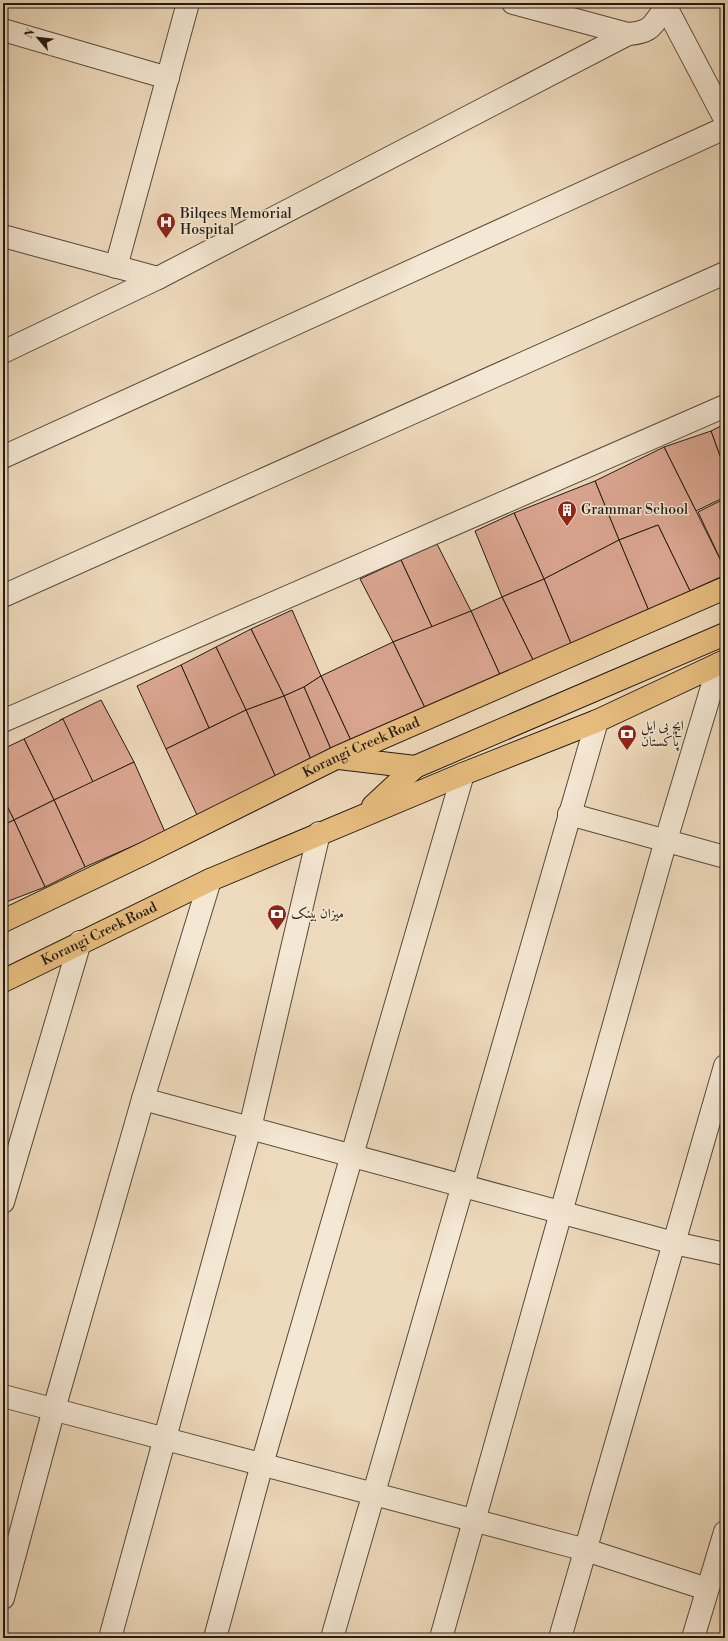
<svg xmlns="http://www.w3.org/2000/svg" width="728" height="1641" viewBox="0 0 728 1641" font-family="'Libre Bodoni',Amiri,serif">
	<style>
		.building { fill: #dba691; stroke: #231a13 }
		.lines { fill: none; stroke-linecap: round; stroke-linejoin: round }
		.minor-casing { stroke: #564a3d; stroke-width: 24 }
		.primary-casing { stroke: #231a13; stroke-width: 24 }
		.minor { stroke: #f4e7d3; stroke-width: 22 }
		.primary { stroke: #e7bd7e; stroke-width: 22 }
		.labels { text-anchor: middle; dominant-baseline: central; stroke-width: 3; stroke-linejoin: round; paint-order: stroke }
		.poi-label { font-size: 14px; fill: #231a13; stroke: #f4e7d3; text-anchor: start }
		.street-label { font-size: 14px; fill: #231a13; stroke: #f4e7d3 }
	</style>
	<rect width="100%" height="100%" fill="#eedabc"/>
	<filter id="stains"><feTurbulence type="fractalNoise" baseFrequency=".005" numOctaves="4"/><feColorMatrix values="0 0 0 0 .2 0 0 0 0 .09 0 0 0 0 .02 0 0 0 .5 -.17"/></filter>
	<radialGradient id="worn" r=".72"><stop offset=".6" stop-color="#630" stop-opacity="0"/><stop offset="1" stop-color="#630" stop-opacity=".3"/></radialGradient>
	<g class="building">
		<polygon points="725,424 725,470 711,431"/>
		<polygon points="711,431 725,470 725,497 696,511 664,447"/>
		<polygon points="664,447 725,569 725,575 690,591 658,525 619,540 595,481"/>
		<polygon points="595,481 619,540 544,579 514,513"/>
		<polygon points="720,501 725,512 725,569 698,512"/>
		<polygon points="514,513 544,579 502,597 475,531"/>
		<polygon points="658,525 690,591 649,611 619,540"/>
		<polygon points="619,540 649,611 572,646 544,579"/>
		<polygon points="437,544 471,611 432,627 401,560"/>
		<polygon points="401,560 432,627 393,642 360,579"/>
		<polygon points="544,579 572,646 534,662 502,597"/>
		<polygon points="502,597 534,662 501,677 471,611"/>
		<polygon points="292,610 321,676 304,687 284,696 251,629"/>
		<polygon points="471,611 501,677 426,710 393,642"/>
		<polygon points="251,629 284,696 246,710 216,647"/>
		<polygon points="393,642 426,710 353,745 321,676"/>
		<polygon points="216,647 246,710 209,728 181,665"/>
		<polygon points="181,665 209,728 166,749 137,686"/>
		<polygon points="321,676 353,745 333,754 304,687"/>
		<polygon points="304,687 333,754 312,762 284,696"/>
		<polygon points="284,696 312,762 277,780 246,710"/>
		<polygon points="101,700 134,762 93,782 60,720"/>
		<polygon points="246,710 277,780 197,815 166,749"/>
		<polygon points="63,719 93,782 54,800 24,739"/>
		<polygon points="24,739 54,800 14,820 3,798 3,749"/>
		<polygon points="134,762 165,832 85,867 54,800"/>
		<polygon points="3,798 14,820 3,825"/>
		<polygon points="54,800 85,867 45,887 14,820"/>
		<polygon points="14,820 45,887 6,902 3,896 3,825"/>
	</g>
	<g class="lines">
		<g class="minor-casing">
			<g id="minor">
				<path d="M 513,3 L 628,34 C 653,32 652,25 666,7 L 667,3"/>
				<polyline points="666,7 725,119"/>
				<polyline points="3,30 168,78"/>
				<polyline points="3,236 158,278"/>
				<polyline points="116,267 188,3"/>
				<polyline points="3,352 158,278 628,34"/>
				<polyline points="3,457 725,128"/>
				<polyline points="3,596 725,273"/>
				<polyline points="3,721 725,406"/>
				<polyline points="569,814 725,857"/>
				<polyline points="143,1099 674,1243 725,1254"/>
				<polyline points="3,1202 80,942"/>
				<polyline points="3,1396 586,1550 707,1589"/>
				<polyline points="3,1598 54,1409 143,1099 210,880"/>
				<polyline points="110,1638 250,1128 319,833"/>
				<polyline points="215,1638 262,1464 463,774"/>
				<polyline points="332,1638 597,721"/>
				<polyline points="441,1638 666,840 719,664"/>
				<polyline points="560,1638 725,1066"/>
				<polyline points="693,1638 725,1532"/>
			</g>
		</g>
		<g class="primary-casing">
			<g id="primary">
				<polyline points="339,758 415,767"/>
				<polyline points="373,806 415,767 725,634"/>
				<path id="s1" d="M 3,921 L 143,854 L 338,757 L 725,588"/>
				<path id="s2" d="M 3,981 L 210,880 L 463,774 L 597,721 L 725,661"/>
			</g>
		</g>
		<use href="#minor" class="minor"/>
		<use href="#primary" class="primary"/>
	</g>
	<defs>
		<g id="hospital-pin" transform="scale(1)"><path d="M0 17L-7.5 6A9.5 9.5 0 1 1 7.5 6Z" fill="#8f2418" stroke="#f4e7d3"/><path d="M-5-5h3v3.5h4V-5h3V5h-3V1.5h-4V5h-3Z" fill="#fff"/></g>
		<g id="building-pin" transform="scale(1)"><path d="M0 17L-7.5 6A9.5 9.5 0 1 1 7.5 6Z" fill="#8f2418" stroke="#f4e7d3"/><path d="M-4-6H4V6H1V3H-1V6H-4ZM-2.5-4.3h1.7v1.8h-1.7ZM.8-4.3h1.7v1.8H.8ZM-2.5-1h1.7V.8h-1.7ZM.8-1h1.7V.8H.8Z" fill="#fff"/></g>
		<g id="bank-pin" transform="scale(1)"><path d="M0 17L-7.5 6A9.5 9.5 0 1 1 7.5 6Z" fill="#8f2418" stroke="#f4e7d3"/><path d="M-6-4H6V4H-6ZM0-2.3a2.3 2.3 0 1 0 0 4.6a2.3 2.3 0 1 0 0-4.6Z" fill="#fff"/></g>
	</defs>
	<g fill-rule="evenodd">
		<use href="#hospital-pin" x="166" y="222"/>
		<use href="#building-pin" x="567" y="510"/>
		<use href="#bank-pin" x="627" y="734"/>
		<use href="#bank-pin" x="277" y="914"/>
	</g>
	<g class="labels">
		<g class="poi-label">
			<text x="180" y="214">Bilqees Memorial<tspan x="180" dy="16">Hospital</tspan></text>
			<text x="581" y="510">Grammar School</text>
			<text x="641" y="726">ایچ بی ایل<tspan x="641" dy="16">پاکستان</tspan></text>
			<text x="291" y="914">میزان بینک</text>
		</g>
		<g class="street-label">
			<text stroke="none"><textPath href="#s1" startOffset="398">Korangi Creek Road</textPath></text>
			<text stroke="none"><textPath href="#s2" startOffset="107">Korangi Creek Road</textPath></text>
		</g>
	</g>
	<rect width="728" height="1641" fill="none" stroke="#eedabc" stroke-width="16"/>
	<rect x="4" y="4" width="720" height="1633" fill="none" stroke="#231a13" stroke-width="2"/>
	<rect x="8" y="8" width="712" height="1625" fill="none" stroke="#231a13"/>
	<g transform="translate(38 38) rotate(298)" stroke="#f4e7d3" stroke-width="3" paint-order="stroke">
	<path d="M0-3L7 15L0 10L-7 15Z" fill="#231a13"/>
	<text y="-6" font-size="11" font-weight="bold" text-anchor="middle" fill="#231a13">N</text>
	</g>
	<rect width="100%" height="100%" filter="url(#stains)"/>
	<rect width="100%" height="100%" fill="url(#worn)"/>
</svg>
